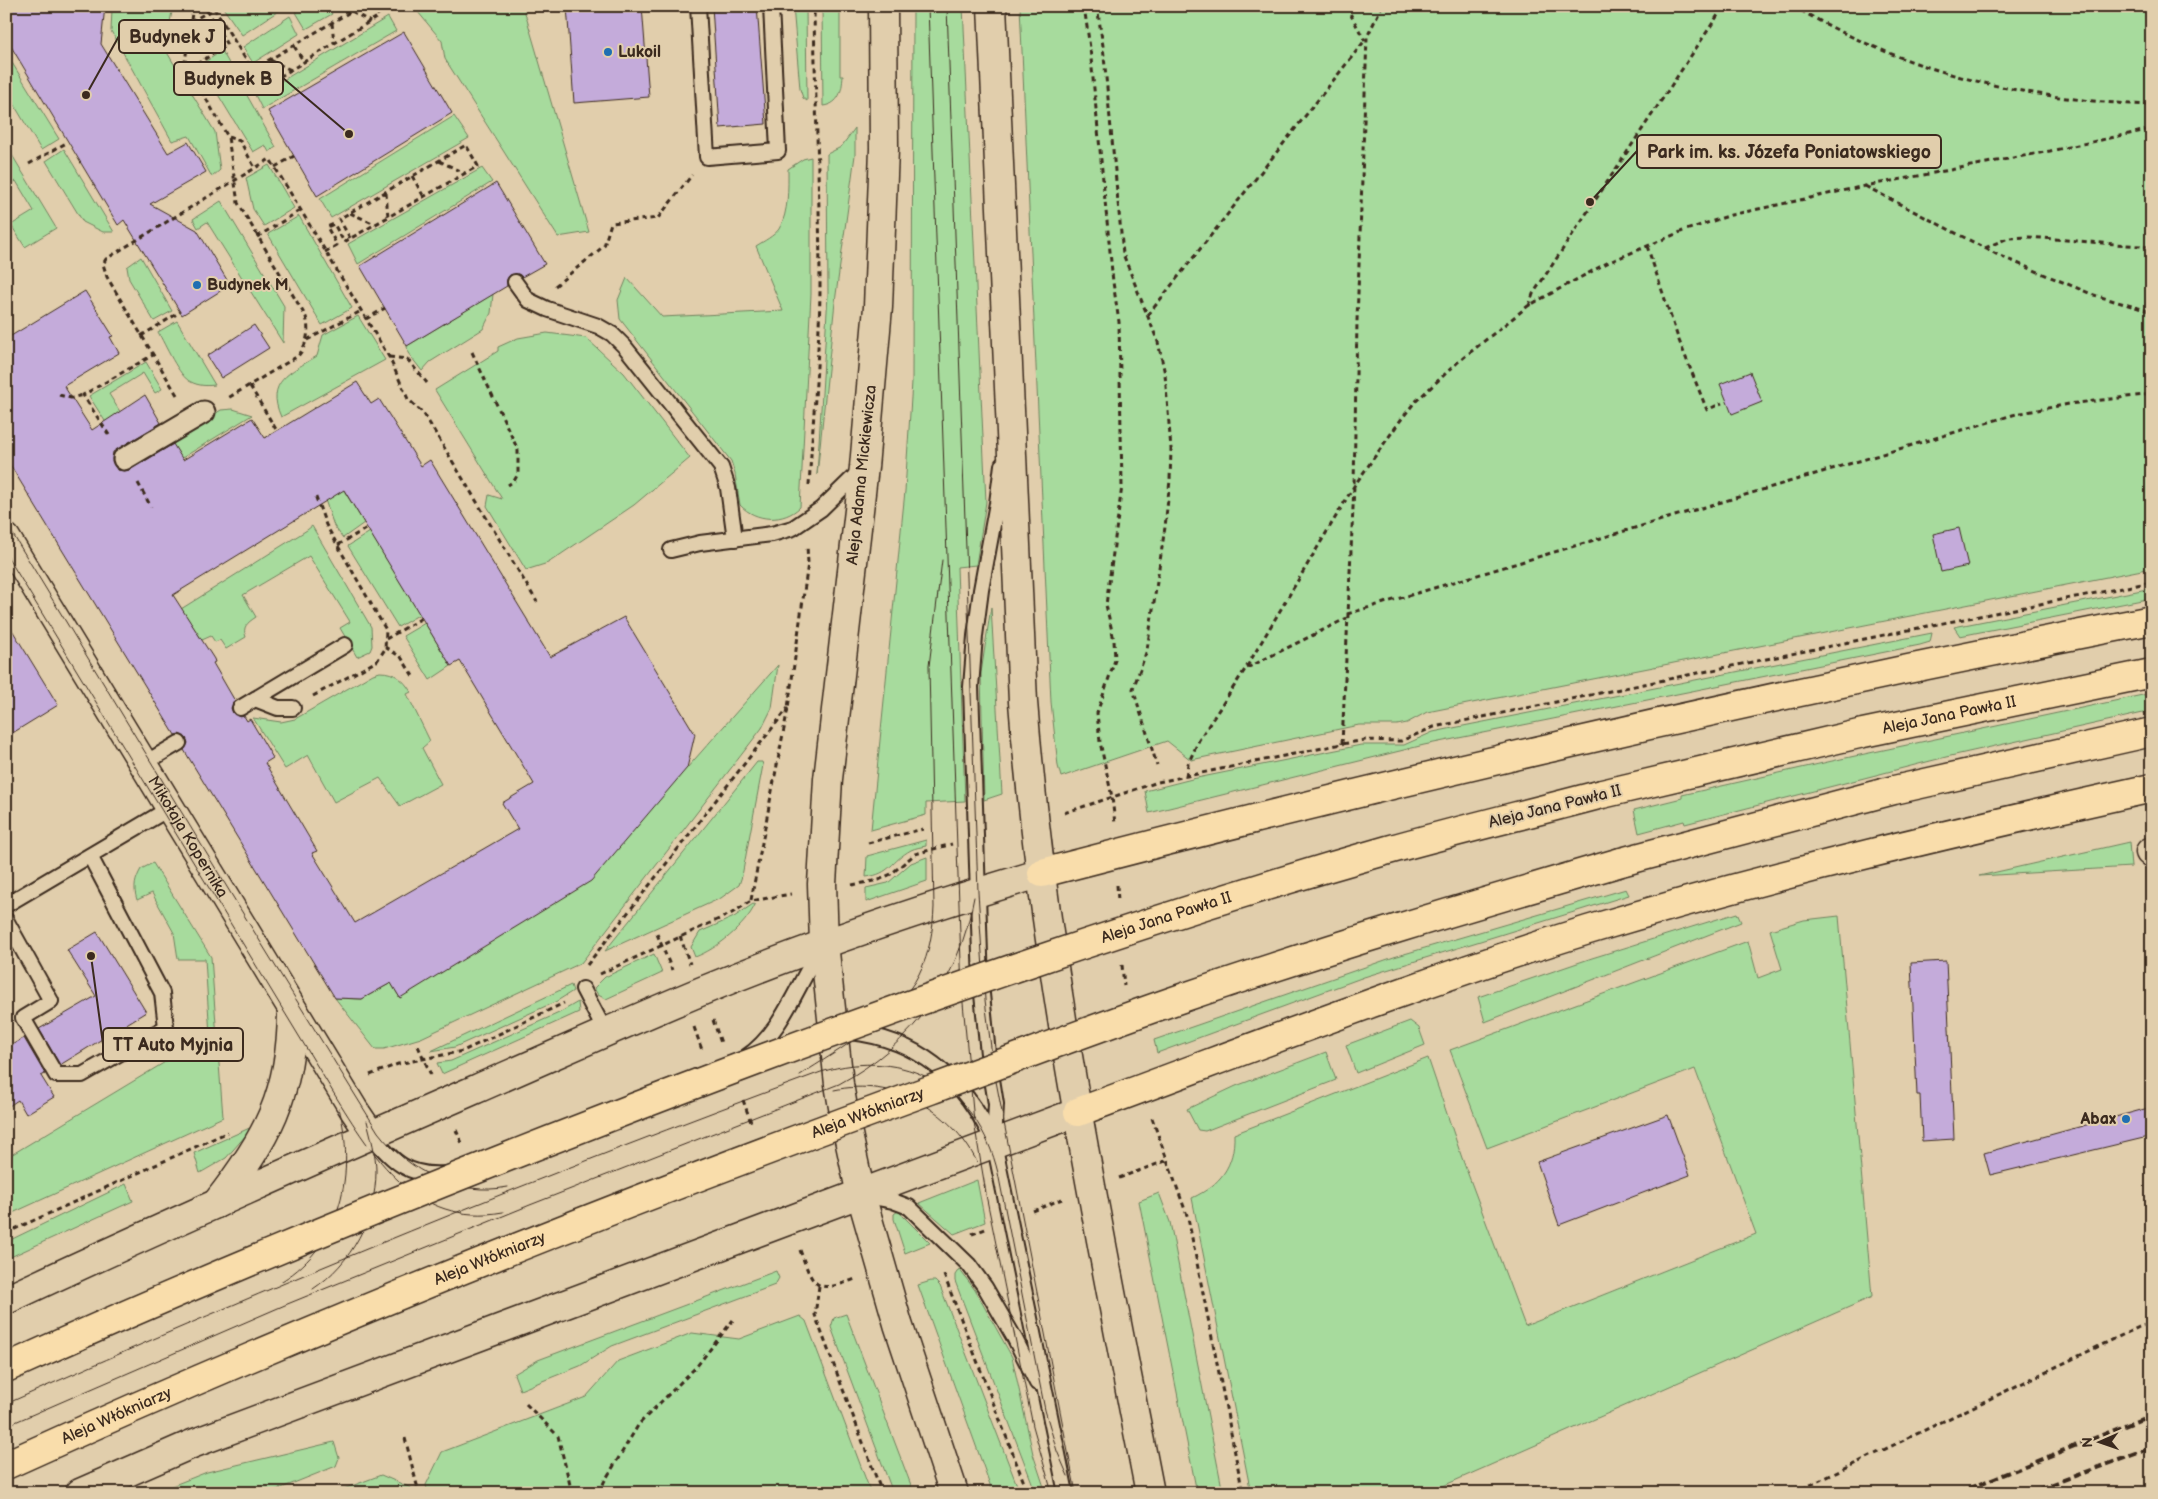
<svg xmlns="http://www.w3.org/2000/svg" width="2158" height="1499" viewBox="0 0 2158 1499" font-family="'Balsamiq Sans',sans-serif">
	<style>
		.green { fill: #a7db9d; stroke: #71825e }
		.building { fill: #c4abda; stroke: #3b2a1e; fill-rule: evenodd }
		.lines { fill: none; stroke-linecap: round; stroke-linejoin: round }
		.service-casing { stroke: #3b2a1e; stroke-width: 18 }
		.pedestrian-casing { stroke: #3b2a1e; stroke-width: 25 }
		.minor-casing { stroke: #3b2a1e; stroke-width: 31 }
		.tertiary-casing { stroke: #3b2a1e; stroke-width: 31 }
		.secondary-casing { stroke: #3b2a1e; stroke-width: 31 }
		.primary-casing { stroke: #3b2a1e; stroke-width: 31 }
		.path { stroke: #3b2a1e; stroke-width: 3; stroke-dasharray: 5 4; stroke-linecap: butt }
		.service { stroke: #e1ceac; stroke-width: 14 }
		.pedestrian { stroke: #e1ceac; stroke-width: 21 }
		.minor { stroke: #e1ceac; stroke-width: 28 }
		.tertiary { stroke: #e1ceac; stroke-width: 28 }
		.secondary { stroke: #e1ceac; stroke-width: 28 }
		.primary { stroke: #f9ddab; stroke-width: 28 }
		.tram { stroke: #3b2a1e; stroke-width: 1 }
		.rail { stroke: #3b2a1e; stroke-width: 4; stroke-dasharray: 8 4; stroke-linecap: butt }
		.primary-bridge-casing { stroke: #3b2a1e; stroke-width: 31; stroke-linecap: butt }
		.primary-bridge { stroke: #f9ddab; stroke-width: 28 }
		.poi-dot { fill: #1f6fb2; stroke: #e1ceac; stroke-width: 2 }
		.labels { text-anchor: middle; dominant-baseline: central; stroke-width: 4; stroke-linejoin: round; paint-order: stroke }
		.poi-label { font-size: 16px; font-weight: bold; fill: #3b2a1e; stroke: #e1ceac; text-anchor: start }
		.street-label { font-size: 16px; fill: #3b2a1e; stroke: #e1ceac }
		.leader { fill: none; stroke: #3b2a1e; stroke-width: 2 }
		.callout-dot { fill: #3b2a1e; stroke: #e1ceac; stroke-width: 2 }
		.callout { fill: #e1ceac; stroke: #3b2a1e; stroke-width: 2 }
		.callout-label { font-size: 18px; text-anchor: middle; font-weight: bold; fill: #3b2a1e }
	</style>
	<rect width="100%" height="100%" fill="#e1ceac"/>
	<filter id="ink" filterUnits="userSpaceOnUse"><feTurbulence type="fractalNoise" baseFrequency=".02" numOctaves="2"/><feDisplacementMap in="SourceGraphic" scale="10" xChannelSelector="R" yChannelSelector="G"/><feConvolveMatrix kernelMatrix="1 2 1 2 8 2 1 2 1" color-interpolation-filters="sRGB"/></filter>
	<g filter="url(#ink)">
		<g class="green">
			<polygon points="116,6 173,6 165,49 215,132 220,170 212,177 189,136 172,141 111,31 112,9"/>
			<polygon points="229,6 282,6 283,8 242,35 224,9"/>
			<polygon points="299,6 328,6 332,14 306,29 294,9"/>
			<polygon points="413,6 523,6 589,232 558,237 445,59 442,41"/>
			<polygon points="793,6 806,6 807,101 803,98 800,89"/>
			<path d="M 822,6 L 840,6 L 840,76 L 843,76 C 842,90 840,104 823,106 Z"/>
			<polygon points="913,6 963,6 986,502 976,565 957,567 965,801 926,803 926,815 871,830 905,491 912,382"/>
			<polygon points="1020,6 2152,6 2152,568 1427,712 1407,723 1397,725 1359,725 1191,760 1167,741 1061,777 1058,766 1051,702"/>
			<polygon points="290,16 299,34 253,63 243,47"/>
			<polygon points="388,17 396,31 262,109 252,89 270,88"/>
			<polygon points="222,51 276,147 269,152 265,145 253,152 200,65"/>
			<polygon points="6,53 59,139 41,150 6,91"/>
			<polygon points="454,116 469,138 331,218 320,199"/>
			<polygon points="855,128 855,155 835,302 817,475 828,295 827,154 841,147"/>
			<polygon points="6,145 56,228 25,247 11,225 34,211 16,181 6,187"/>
			<polygon points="64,149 114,232 103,232 83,222 46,161"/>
			<path d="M 811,157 L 811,294 L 800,507 C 784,523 756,522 740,505 L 735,474 L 731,461 L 620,319 L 618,300 L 627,278 L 662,317 L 783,311 L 756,246 C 764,241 774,236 779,229 C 789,212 788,187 788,169 L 803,159 Z"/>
			<polygon points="269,165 294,208 264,226 253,209 246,178"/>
			<polygon points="482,168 492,182 358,264 348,244"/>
			<polygon points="221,201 284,306 283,343 207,222 198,228 193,219"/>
			<polygon points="299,216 352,308 322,325 268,234"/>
			<polygon points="141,257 172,311 154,321 129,279 127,267"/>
			<polygon points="493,294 491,313 483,329 430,362 422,371 408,353 407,346"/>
			<path d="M 358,316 L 385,360 L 281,417 C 265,381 290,373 317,356 L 323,335 Z"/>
			<path d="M 177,321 L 215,385 C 207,386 199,386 191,382 C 179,377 165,344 158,332 Z"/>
			<polygon points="547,333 586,338 624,373 690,458 634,505 548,563 526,570 487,506 489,495 502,499 435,390 498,351 498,347 518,338"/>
			<polygon points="146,362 162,389 155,393 143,373 109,394 134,434 119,443 89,396"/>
			<polygon points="233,409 252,415 143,482 134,465 221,410"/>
			<polygon points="338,481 364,523 343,538 334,526 322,491"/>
			<path d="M 312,526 L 371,627 L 372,646 L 370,651 L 357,657 L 340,628 L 350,622 L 349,620 L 309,556 L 243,595 L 256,617 C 247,623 242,627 246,637 L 226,649 L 220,640 L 215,642 L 211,636 L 202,640 L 181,609 L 307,530 Z"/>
			<polygon points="370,532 420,614 398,627 348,546"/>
			<polygon points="2152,588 2152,598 1960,636 1954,627"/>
			<polygon points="991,607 1002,794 984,800 981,673"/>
			<polygon points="425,623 451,666 430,680 403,636"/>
			<polygon points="1932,633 1930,642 1920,645 1424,745 1149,813 1145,791 1192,779 1361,745 1404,745 1433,732"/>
			<polygon points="778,665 772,708 762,728 581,963 421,1038 384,1049 375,1049 335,998 362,999 391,983 400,998 687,768"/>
			<path d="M 380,672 C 395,672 404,680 411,692 L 407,694 L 430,741 L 422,748 L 441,784 L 400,806 L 380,778 L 334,802 L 308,755 L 285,769 L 253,718 L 281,722 L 295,719 L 373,674 Z"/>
			<polygon points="2152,693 2152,711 1946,757 1685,824 1684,821 1639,833 1634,810 1682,798 1682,795 1841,759"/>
			<polygon points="757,762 762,762 763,765 742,876 739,885 721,898 605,951"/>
			<path d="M 926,840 L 926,846 C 921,847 915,848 911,850 C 891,861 891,874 866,877 L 867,856 Z"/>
			<polygon points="2129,842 2131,867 1979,876"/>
			<polygon points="927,857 927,881 866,902 866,888 888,883 911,863"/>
			<path d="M 153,863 L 211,957 L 223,1117 L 6,1216 L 6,1158 L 210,1035 L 205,959 L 178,959 L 174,933 L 152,893 L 137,900 C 133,887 135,880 141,869 Z"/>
			<polygon points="1626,889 1629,895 1364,977 1157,1053 1154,1040 1394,957"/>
			<path d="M 753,904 L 755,905 C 745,926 717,949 695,957 L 691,947 L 700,932 L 734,917 Z"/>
			<polygon points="1737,913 1741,922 1485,1022 1478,997 1592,958"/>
			<path d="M 1839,916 L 1872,1297 L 1427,1493 L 1251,1493 L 1192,1198 C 1220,1185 1235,1166 1234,1134 L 1428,1058 L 1462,1158 L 1525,1326 L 1756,1234 L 1695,1069 L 1487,1148 L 1450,1050 L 1748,941 L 1758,978 L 1782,969 L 1770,930 L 1804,920 Z"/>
			<polygon points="654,954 662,973 606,999 598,995 594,988 605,977"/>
			<polygon points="571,985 573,991 557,1001 455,1047 431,1051"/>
			<polygon points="578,1002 579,1012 442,1074 437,1063 451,1061 559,1013"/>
			<polygon points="1410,1021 1419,1028 1425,1045 1356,1073 1346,1045"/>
			<polygon points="1326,1052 1336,1080 1205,1131 1198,1130 1187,1109 1236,1086"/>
			<polygon points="254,1126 226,1158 200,1173 194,1153"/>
			<polygon points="977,1180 985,1222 954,1234 919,1203"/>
			<polygon points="126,1184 133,1201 6,1259 6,1242"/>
			<polygon points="1159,1193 1170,1222 1223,1493 1197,1493 1139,1201"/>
			<polygon points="898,1211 930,1243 905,1253 894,1219 894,1214"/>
			<polygon points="959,1269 975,1290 1012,1357 1033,1454 1046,1493 1036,1493 955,1281 955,1275"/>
			<polygon points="776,1271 779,1278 775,1285 612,1346 580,1366 520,1390 514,1374 538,1360"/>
			<polygon points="931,1281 935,1281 940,1286 1020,1493 993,1493 918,1285"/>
			<polygon points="846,1314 914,1493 893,1493 831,1327 834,1318"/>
			<polygon points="800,1316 806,1321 871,1493 428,1493 426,1485 442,1452 586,1397 618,1361 692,1333 739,1339"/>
			<polygon points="334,1442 339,1458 336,1466 269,1493 154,1493 207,1472"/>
			<polygon points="381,1475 411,1488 412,1493 333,1493"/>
		</g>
		<g class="building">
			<polygon points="6,6 105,6 101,44 168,153 188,142 206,172 150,204 197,230 230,285 182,315 124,220 118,225 6,38"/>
			<polygon points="567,6 642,6 649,97 574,103"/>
			<polygon points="712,6 757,6 766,124 720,128"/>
			<polygon points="404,32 452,113 317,196 268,111"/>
			<polygon points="496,183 545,264 522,277 518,274 510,275 507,279 507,286 407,346 360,266"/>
			<path d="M 85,291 L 113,336 L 110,337 L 119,353 L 64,386 L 92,430 L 145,395 L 161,423 L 113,452 L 112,460 L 117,470 L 124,471 L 130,470 L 173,444 L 183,460 L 252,418 L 265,438 L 357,382 L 371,404 L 379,399 L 421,466 L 430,460 L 550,657 L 624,617 L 695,734 L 687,768 L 591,881 L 400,998 L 391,983 L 362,999 L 335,998 L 184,750 L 188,743 L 186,738 L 179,734 L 175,735 L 6,458 L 6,339 ZM 344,490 L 451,666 L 460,661 L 534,784 L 502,803 L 518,829 L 355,923 L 312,853 L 317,851 L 265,763 L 273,758 L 250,719 L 247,721 L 244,716 L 240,717 L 233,713 L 231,708 L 235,701 L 213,663 L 215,662 L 214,659 L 173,595 Z"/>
			<polygon points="254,325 269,348 221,378 207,356"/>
			<polygon points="1750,372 1762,402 1732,414 1720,384"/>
			<polygon points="1959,528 1968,566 1941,572 1933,534"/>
			<polygon points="6,620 58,705 6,737"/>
			<polygon points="97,932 146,1012 60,1065 39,1029 96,996 67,950"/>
			<polygon points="1946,961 1954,1139 1922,1141 1920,1095 1917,1095 1911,963"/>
			<polygon points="24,1038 45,1074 41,1076 54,1097 26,1114 18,1100 6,1108 6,1048"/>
			<polygon points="2152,1107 2152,1136 1990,1175 1984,1153"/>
			<polygon points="1668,1115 1690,1175 1559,1225 1537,1162"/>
		</g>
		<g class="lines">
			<g class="service-casing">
				<g id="service">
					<polyline points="698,6 707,157 778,151 771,6"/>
					<polyline points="515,282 528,300 547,309 598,326 612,334 625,347 721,467 728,488 735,539"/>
					<polyline points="671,550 700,543 772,534 793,528 821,509 862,469"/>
					<polyline points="255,699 278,708 293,708"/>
					<polyline points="240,708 345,645"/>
					<polyline points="145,766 150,760 179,743"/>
					<polyline points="6,905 170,808"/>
					<polyline points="6,920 51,1001 23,1018 56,1075 82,1075 166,1027 162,993 90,856"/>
					<polyline points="583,989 606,1033"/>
					<path d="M 849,1032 C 920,1039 965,1080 994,1143 L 1066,1493"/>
					<path d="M 746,1057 C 783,1032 797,984 821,948"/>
					<path d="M 371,1135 C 393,1162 409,1177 445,1174"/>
					<polyline points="994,1143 996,1104 988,1054 981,984 971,687 975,636 981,590 997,503 1002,465"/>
					<polyline points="867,1196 893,1201 909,1207 969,1265 985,1287 1015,1339 1037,1383"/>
				</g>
			</g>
			<g class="pedestrian-casing">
				<polyline id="pedestrian" points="124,459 204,412"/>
			</g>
			<g class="minor-casing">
				<polyline id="minor" points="2150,852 2152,852"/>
			</g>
			<g class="tertiary-casing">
				<g id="tertiary">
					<path id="s1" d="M 6,538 L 354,1110 L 371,1135"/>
					<path d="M 216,1204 C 267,1139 292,1094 292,1009"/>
				</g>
			</g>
			<g class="secondary-casing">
				<g id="secondary">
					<polyline points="883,6 884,149 878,307 864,467 828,779 822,884 824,943 839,1084 846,1125 861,1195 898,1324 954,1493"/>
					<path d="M 992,6 L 1023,702 C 1044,968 1099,1231 1150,1493"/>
					<path d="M 6,1300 C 161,1227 318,1158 474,1090 C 550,1057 625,1023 702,991 C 813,945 927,907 1042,873"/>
					<polyline points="80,1493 192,1444 1078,1112"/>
				</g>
			</g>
			<g class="primary-casing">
				<g id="primary">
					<path id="s2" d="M 1602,794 L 1863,733 L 2152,673"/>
					<polyline points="1621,862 1894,790 2152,732"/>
					<path d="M 1042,873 C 1409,777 1779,692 2152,620"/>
					<path d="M 1078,1112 C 1247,1050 1416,983 1588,930 C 1774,874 1963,830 2152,788"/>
				</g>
			</g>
			<g class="path">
				<path d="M 193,6 L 185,62 L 228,137 L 238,203 L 306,317 C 310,331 307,345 298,356 L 228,398"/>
				<polyline points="1084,6 1090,48 1113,282 1119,322 1122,486 1106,605 1114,640 1115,660 1097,713 1100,742 1112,797 1115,824"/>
				<polyline points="1097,6 1103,46 1123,254 1158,342 1165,374 1171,449 1170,480 1165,527 1147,650 1133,689 1157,765"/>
				<polyline points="1346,6 1365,41"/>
				<path d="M 1793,6 C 1906,72 2022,100 2152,105"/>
				<polyline points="214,8 259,81 271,82 379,16 373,6"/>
				<polyline points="352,11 370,22"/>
				<polyline points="191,22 217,6"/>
				<polyline points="332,23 334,43"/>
				<polyline points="294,46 304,62"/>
				<polyline points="270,60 291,70"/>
				<polyline points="189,69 227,45 208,11"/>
				<polyline points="252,70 360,6"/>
				<polyline points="228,137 240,141 255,168"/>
				<polyline points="439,161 465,173"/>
				<polyline points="29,164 68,142"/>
				<polyline points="275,167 294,156"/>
				<polyline points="412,176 424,197"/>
				<polyline points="1865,186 2000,256 2094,295 2152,312"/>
				<polyline points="386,193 388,217"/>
				<polyline points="350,213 375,224"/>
				<polyline points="257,237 301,210"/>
				<polyline points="1647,246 1678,338 1707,410 1722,403"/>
				<polyline points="1985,248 2008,238 2029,237 2152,247"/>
				<polyline points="325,252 337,245 327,227 334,224 344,242 478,166 466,145 339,219 350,238"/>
				<polyline points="555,286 604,246 611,223 658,218 692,175"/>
				<polyline points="1529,306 1533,294 1724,6"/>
				<polyline points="1148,315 1366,39"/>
				<polyline points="366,319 385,308"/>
				<polyline points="141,336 180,312"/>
				<polyline points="307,340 361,311"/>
				<polyline points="472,352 518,450 518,474 514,481 508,485"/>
				<polyline points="389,357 407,359 427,383"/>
				<polyline points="250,386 277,431"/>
				<polyline points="59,395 71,398 83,395"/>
				<polyline points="177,395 107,277 103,264 106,259 114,254 270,159 389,357 408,399 424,414 537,602"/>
				<polyline points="109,435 83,395 153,355"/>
				<polyline points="138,483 151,507"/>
				<path d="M 809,485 C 813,421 819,356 820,291 C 820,196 815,101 814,6"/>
				<polyline points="338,545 367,528"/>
				<polyline points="1347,614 2016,414 2069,404 2152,394"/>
				<polyline points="386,639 422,618"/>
				<polyline points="385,647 401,657 413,676"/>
				<polyline points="1247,668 1347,618"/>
				<polyline points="313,696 377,661 385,649 386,630 326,525 315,495"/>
				<polyline points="1342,744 1354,486 1357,321 1367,37 1382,6"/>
				<polyline points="1186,776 1188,764 1199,740 1246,668 1354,486 1400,421 1414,403 1458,362 1528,306 1607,263 1683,231 1731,215 1865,186 2050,151 2152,129"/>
				<polyline points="1064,813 1158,782 1342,744 1365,740 1401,741 1434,727 1928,626 2152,582"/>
				<polyline points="868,843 923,829"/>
				<polyline points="852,885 879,880 891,874 915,854 952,844"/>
				<polyline points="1117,885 1118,901"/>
				<polyline points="751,900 788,708 808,563 807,546"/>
				<polyline points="657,934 672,970"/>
				<polyline points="680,936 690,964"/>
				<polyline points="587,965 788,708"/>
				<polyline points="1122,965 1124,986"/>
				<polyline points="600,974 732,913 751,901 791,894"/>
				<polyline points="713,1020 721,1043"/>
				<polyline points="694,1027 702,1050"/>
				<polyline points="418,1046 431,1075"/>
				<polyline points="370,1075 398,1064 463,1051 564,1003"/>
				<polyline points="743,1100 752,1125"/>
				<polyline points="1152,1118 1188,1218 1243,1493"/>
				<polyline points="456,1130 462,1143"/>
				<polyline points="1119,1178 1168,1160"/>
				<polyline points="1033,1211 1062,1199"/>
				<polyline points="6,1233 228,1132"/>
				<polyline points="972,1234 988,1228"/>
				<path d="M 800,1250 C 813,1286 815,1295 855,1279"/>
				<polyline points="944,1275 1028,1493"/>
				<polyline points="819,1286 815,1315 882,1493"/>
				<polyline points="526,1404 558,1436 572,1493"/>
				<polyline points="405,1438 419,1493"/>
				<polyline points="600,1493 604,1482 639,1424 697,1366 733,1320"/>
				<polyline points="1794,1493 2139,1327 2152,1323"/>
			</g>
			<use href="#service" class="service"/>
			<use href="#pedestrian" class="pedestrian"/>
			<use href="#minor" class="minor"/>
			<use href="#tertiary" class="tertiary"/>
			<use href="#secondary" class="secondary"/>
			<use href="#primary" class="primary"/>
			<g class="tram">
				<polyline points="928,6 962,992 974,1122 986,1193"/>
				<polyline points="947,6 978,892 985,1000 994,1071 1076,1493"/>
				<path d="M 6,523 L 250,925 L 378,1132 C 408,1171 458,1197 508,1187"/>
				<path d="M 6,554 L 333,1092 C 373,1156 415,1228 503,1212"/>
				<path d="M 800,1075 C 839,1050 898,1016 919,974 C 930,952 933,930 934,907 L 929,666 L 942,560"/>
				<path d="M 834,1090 C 893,1077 951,1109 977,1162"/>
				<polyline points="984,1185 1033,1426 1052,1493"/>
				<path d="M 282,1281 C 342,1244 356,1172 339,1108"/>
				<path d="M 313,1289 C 352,1263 376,1217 376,1171 C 376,1154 371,1137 367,1121"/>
				<path d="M 6,1404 C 274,1284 546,1173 821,1072 C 905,1046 978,1087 998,1173 L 1045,1410 L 1057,1451 L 1068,1476"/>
				<path d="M 6,1426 L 285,1305 L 530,1205 L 839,1084 C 914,1043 959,981 974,897"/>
			</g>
			<g class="rail">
				<polyline points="1957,1493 2152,1415"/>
				<polyline points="2028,1493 2152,1448"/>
			</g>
			<g class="primary-bridge-casing">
				<g id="primary-bridge">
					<path id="s3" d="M 6,1368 C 198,1281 393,1201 589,1125 C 851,1023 1117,927 1388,850 C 1459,830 1531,813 1602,794"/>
					<path id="s4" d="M 6,1465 C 309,1327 618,1204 930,1090 C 1014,1059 1098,1027 1182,998 C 1327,948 1474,905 1621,862"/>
				</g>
			</g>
			<use href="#primary-bridge" class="primary-bridge"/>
		</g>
	</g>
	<g class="poi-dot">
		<circle cx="608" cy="52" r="5"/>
		<circle cx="197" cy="285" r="5"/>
		<circle cx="2126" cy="1119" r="5"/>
	</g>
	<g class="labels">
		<g class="poi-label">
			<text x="618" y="52">Lukoil</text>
			<text x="207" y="285">Budynek M</text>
			<text x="2116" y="1119" text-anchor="end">Abax</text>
		</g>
		<g class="street-label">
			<text transform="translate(862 475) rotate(-84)">Aleja Adama Mickiewicza</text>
			<text stroke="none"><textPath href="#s2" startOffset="356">Aleja Jana Pawła II</textPath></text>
			<text transform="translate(1555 807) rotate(-14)">Aleja Jana Pawła II</text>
			<text stroke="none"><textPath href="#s1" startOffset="350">Mikołaja Kopernika</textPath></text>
			<text stroke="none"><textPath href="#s3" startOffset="1245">Aleja Jana Pawła II</textPath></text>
			<text stroke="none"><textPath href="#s4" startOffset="931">Aleja Włókniarzy</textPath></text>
			<text stroke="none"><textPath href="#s4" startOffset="526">Aleja Włókniarzy</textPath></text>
			<text stroke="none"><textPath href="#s4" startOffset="121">Aleja Włókniarzy</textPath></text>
		</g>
	</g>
	<path class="leader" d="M86 95L119 36M349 134L283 78M1590 202L1637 151M91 956L103 1044"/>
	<g class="callout-dot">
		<circle cx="86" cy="95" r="5"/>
		<circle cx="349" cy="134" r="5"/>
		<circle cx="1590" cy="202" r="5"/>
		<circle cx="91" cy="956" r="5"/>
	</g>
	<g class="callout">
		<rect x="119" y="20" width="106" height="33" rx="5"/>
		<rect x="174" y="62" width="109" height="33" rx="5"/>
		<rect x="1637" y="135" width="304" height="33" rx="5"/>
		<rect x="103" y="1028" width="140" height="33" rx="5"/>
	</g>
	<g class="callout-label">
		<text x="172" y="43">Budynek J</text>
		<text x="228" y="85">Budynek B</text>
		<text x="1789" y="158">Park im. ks. Józefa Poniatowskiego</text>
		<text x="173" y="1051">TT Auto Myjnia</text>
	</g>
	<rect width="2158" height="1499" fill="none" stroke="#e1ceac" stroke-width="25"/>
	<rect x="12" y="12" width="2133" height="1474" fill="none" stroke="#3b2a1e" stroke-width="2" filter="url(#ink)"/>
	<g transform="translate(2100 1442) rotate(268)" stroke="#e1ceac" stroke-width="4" paint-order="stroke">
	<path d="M0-4L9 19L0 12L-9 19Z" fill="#3b2a1e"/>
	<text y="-8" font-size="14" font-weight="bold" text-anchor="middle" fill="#3b2a1e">N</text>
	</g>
</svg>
